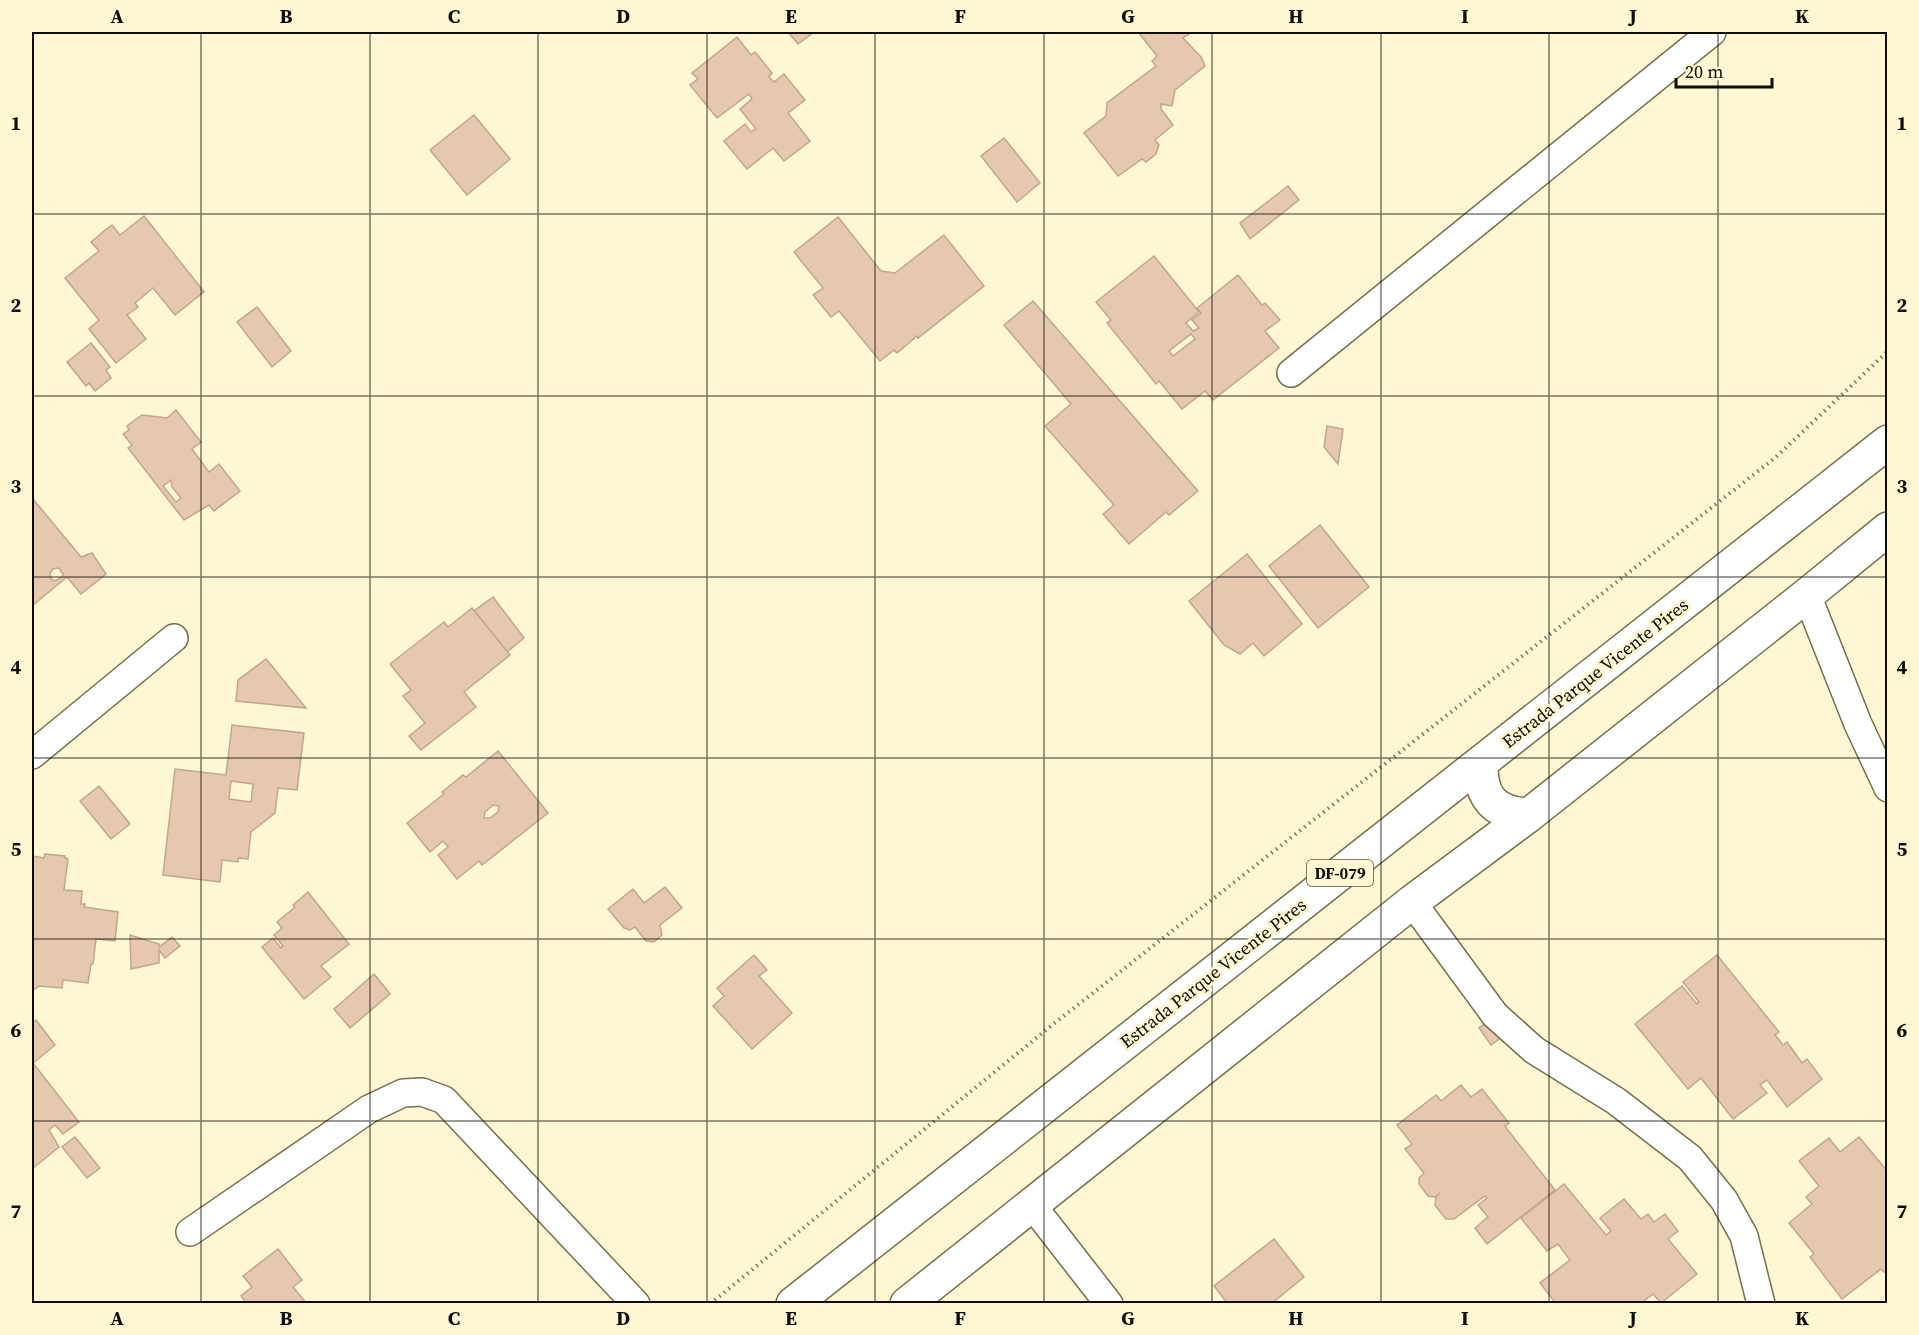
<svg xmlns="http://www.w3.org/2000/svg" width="1919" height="1335" viewBox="0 0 1919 1335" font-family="'Source Serif 4',serif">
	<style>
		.building { fill: #e6c8b0; stroke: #c2a58e; stroke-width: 1.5; fill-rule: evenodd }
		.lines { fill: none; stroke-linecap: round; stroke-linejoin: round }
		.minor-casing { stroke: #766f4f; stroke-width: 30 }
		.primary-casing { stroke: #766f4f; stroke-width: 36 }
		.path { stroke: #7c7762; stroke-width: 4; stroke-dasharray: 1.5 4.5; stroke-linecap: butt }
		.minor { stroke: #fff; stroke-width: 27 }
		.primary { stroke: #fff; stroke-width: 33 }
		.grid { fill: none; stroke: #0e0b02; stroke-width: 1.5; stroke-opacity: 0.55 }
		.labels { text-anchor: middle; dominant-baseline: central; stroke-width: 6; stroke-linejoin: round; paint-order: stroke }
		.shield { fill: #fff7d3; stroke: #565241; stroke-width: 1.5 }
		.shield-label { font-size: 16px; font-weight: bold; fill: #0e0b02 }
		.street-label { font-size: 18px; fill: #0e0b02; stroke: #fff7d3 }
		.neatline { fill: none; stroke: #0e0b02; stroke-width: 2 }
		.grid-label { font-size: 20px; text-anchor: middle; font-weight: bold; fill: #0e0b02 }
	</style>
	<rect width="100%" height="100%" fill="#fff7d3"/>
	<g class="building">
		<polygon points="788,32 814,32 798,44"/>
		<polygon points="1138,32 1192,32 1183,38 1201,57 1205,66 1175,90 1172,106 1161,104 1161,109 1173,125 1155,140 1159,145 1156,154 1146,162 1142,159 1118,176 1084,133 1106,116 1107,103 1156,66 1152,61 1157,56"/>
		<polygon points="737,37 751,55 755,52 772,73 769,77 774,82 784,74 805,100 788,113 810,141 784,161 773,148 747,169 724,141 745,124 751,132 756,129 740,109 752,99 749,94 717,118 690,85 698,79 692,73"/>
		<polygon points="474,115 510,159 467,195 430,150"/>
		<polygon points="1004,138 1040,183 1017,202 981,156"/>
		<polygon points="1288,186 1299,200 1250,239 1240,223"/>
		<polygon points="144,216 204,292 175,315 153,288 135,303 138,307 127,315 146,339 116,363 89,329 99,320 65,278 99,251 91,242 104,231 112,225 120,235"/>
		<polygon points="838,217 881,271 895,273 944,235 984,286 918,338 917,336 897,353 894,350 880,361 839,311 831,317 813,295 823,288 794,252"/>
		<path d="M 1154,256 L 1199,312 L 1186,323 L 1193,331 L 1199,328 L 1192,320 L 1201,313 L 1197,308 L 1238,275 L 1262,305 L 1265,303 L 1280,320 L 1265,331 L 1279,348 L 1213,400 L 1205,391 L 1182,409 L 1159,381 L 1156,384 L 1107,323 L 1111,320 L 1096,302 ZM 1191,334 L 1195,339 L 1173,356 L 1169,351 Z"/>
		<polygon points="1033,301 1198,491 1169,515 1166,512 1129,544 1103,514 1114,505 1045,426 1071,404 1004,325"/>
		<polygon points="257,307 291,351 272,367 237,322"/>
		<polygon points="91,343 110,367 106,370 111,378 95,391 89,383 86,386 67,362"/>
		<path d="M 176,410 L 201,442 L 192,449 L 209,472 L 219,464 L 240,491 L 214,511 L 209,505 L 184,520 L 128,448 L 132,445 L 123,434 L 129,430 L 127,426 L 142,415 L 167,418 ZM 171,480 L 172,487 L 181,498 L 176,502 L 163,486 Z"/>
		<polygon points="1327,426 1343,429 1338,464 1324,447"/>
		<path d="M 33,499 L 81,557 L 92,553 L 106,574 L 81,594 L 67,577 L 32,606 ZM 59,568 L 63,574 L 62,577 L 55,581 L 51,579 L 50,573 L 53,569 Z"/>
		<polygon points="1320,525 1369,587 1318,628 1269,566"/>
		<polygon points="1247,554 1302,624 1264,656 1253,643 1240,654 1224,645 1189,601"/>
		<polygon points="493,597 524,638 507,652 474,611"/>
		<polygon points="472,608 510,655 464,692 476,707 421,750 409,736 425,723 403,696 411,690 390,664 444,622 448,627"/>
		<polygon points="266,659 267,660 306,708 236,701 238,680"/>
		<path d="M 232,725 L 304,733 L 297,790 L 278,788 L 275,813 L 251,832 L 248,859 L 238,858 L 238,862 L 222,860 L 220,882 L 163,875 L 175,769 L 226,775 ZM 231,781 L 253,784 L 251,802 L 229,799 Z"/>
		<path d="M 498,751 L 548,813 L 482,865 L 479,861 L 457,879 L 438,855 L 448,847 L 443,841 L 430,852 L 407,823 L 444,794 L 442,792 L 463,775 L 466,777 ZM 493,805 L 499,806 L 498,812 L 490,818 L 484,818 L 485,812 Z"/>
		<polygon points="99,786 130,824 111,839 80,801"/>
		<polygon points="45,854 65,856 65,858 68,859 64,890 82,891 81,904 85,904 84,907 118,912 115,941 96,939 93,964 91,964 88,983 63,980 62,988 39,986 32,991 32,856 44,858"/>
		<polygon points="665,887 682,908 660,925 662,935 654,942 646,941 635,927 630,930 624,928 608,909 633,889 644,903"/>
		<polygon points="308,892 349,944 321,966 331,977 304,999 262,947 273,938 281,948 283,946 274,935 282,928 277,922 295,907 293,905"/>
		<polygon points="130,935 159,944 159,947 172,937 180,946 165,958 159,950 159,963 131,969"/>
		<polygon points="754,955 767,970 759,976 792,1013 752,1049 713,1006 724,996 717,988"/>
		<polygon points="1717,955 1779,1032 1775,1035 1783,1045 1787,1042 1802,1063 1807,1059 1822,1079 1787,1107 1767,1080 1760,1085 1767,1093 1733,1119 1701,1078 1688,1089 1635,1024 1682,986 1697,1004 1699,1002 1683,982"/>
		<polygon points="374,974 390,994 350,1028 334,1009"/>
		<polygon points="1490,1019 1503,1036 1491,1045 1479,1028"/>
		<polygon points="36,1020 55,1045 32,1064 32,1024"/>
		<polygon points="33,1063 79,1122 63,1134 55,1125 49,1130 59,1147 32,1169 32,1064"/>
		<polygon points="1461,1085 1471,1097 1482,1089 1509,1123 1505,1126 1507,1129 1555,1190 1487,1244 1475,1228 1488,1217 1478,1205 1487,1198 1485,1196 1454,1219 1446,1219 1435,1205 1436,1197 1440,1193 1435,1197 1428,1196 1419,1184 1419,1178 1424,1173 1405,1149 1412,1144 1397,1125 1436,1095 1441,1101"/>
		<polygon points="75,1137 100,1168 87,1178 62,1147"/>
		<polygon points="1859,1137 1888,1172 1888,1270 1884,1272 1881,1269 1842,1299 1810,1257 1814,1254 1789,1223 1812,1204 1806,1197 1819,1186 1799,1161 1829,1138 1840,1152"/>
		<polygon points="1564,1184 1606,1235 1611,1231 1600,1218 1624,1199 1641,1219 1648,1214 1654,1222 1665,1214 1678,1231 1668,1239 1697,1274 1661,1303 1653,1294 1640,1304 1556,1304 1540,1283 1570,1260 1558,1244 1547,1251 1521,1218"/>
		<polygon points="1274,1239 1304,1277 1271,1304 1228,1304 1214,1286"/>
		<polygon points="278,1249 302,1280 293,1287 307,1304 247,1304 241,1296 252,1287 243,1276"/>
	</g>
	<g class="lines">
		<g class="minor-casing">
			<g id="minor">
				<polyline points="1291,373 1712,32"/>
				<polyline points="1807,595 1858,724 1888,788"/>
				<polyline points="32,755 174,638"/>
				<polyline points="1412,902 1495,1015 1534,1050 1616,1101 1690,1158 1724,1200 1744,1236 1761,1304"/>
				<polyline points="1032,1205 1109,1304"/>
				<polyline points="190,1232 369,1109 403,1093 422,1092 444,1100 636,1304"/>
			</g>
		</g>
		<g class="primary-casing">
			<g id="primary">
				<path d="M 1481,763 C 1480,797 1494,814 1529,815"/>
				<polyline points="793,1304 1888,442"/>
				<polyline points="907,1304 1412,902 1529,815 1807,595 1888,529"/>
			</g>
		</g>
		<polyline class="path" points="710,1304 1051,1026 1776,457 1888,351"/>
		<use href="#minor" class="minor"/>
		<use href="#primary" class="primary"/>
	</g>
	<path class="grid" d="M 201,32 L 201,1304M 370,32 L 370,1304M 538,32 L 538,1304M 707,32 L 707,1304M 875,32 L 875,1304M 1044,32 L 1044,1304M 1212,32 L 1212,1304M 1381,32 L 1381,1304M 1549,32 L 1549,1304M 1718,32 L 1718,1304M 32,214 L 1888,214M 32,396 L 1888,396M 32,577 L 1888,577M 32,758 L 1888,758M 32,939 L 1888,939M 32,1121 L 1888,1121"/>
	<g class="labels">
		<rect class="shield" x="1307" y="860" width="66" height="26" rx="4.5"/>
		<g class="shield-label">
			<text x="1340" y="873">DF-079</text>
		</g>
		<g class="street-label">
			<text transform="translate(1595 673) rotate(-38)">Estrada Parque Vicente Pires</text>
			<text transform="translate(1213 973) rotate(-38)">Estrada Parque Vicente Pires</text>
		</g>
	</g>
	<rect width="1919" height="1335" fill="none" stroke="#fff7d3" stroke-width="66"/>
	<path d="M1676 78v9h96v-9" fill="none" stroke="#0e0b02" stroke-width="3"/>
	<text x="1685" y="78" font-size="18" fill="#0e0b02" stroke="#fff7d3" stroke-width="4.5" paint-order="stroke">20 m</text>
	<rect x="33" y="33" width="1853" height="1269" class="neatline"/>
	<g class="grid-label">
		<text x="117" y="23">A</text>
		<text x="286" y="23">B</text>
		<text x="454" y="23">C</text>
		<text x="623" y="23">D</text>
		<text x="791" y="23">E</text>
		<text x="960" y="23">F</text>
		<text x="1128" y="23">G</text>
		<text x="1296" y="23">H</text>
		<text x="1465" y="23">I</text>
		<text x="1633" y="23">J</text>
		<text x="1802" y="23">K</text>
		<text x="16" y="130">1</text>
		<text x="1902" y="130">1</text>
		<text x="16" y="312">2</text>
		<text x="1902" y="312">2</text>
		<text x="16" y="493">3</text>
		<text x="1902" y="493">3</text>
		<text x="16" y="674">4</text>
		<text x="1902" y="674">4</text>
		<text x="16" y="856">5</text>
		<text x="1902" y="856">5</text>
		<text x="16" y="1037">6</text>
		<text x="1902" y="1037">6</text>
		<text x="16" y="1218">7</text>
		<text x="1902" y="1218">7</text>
		<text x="117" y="1325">A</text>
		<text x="286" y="1325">B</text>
		<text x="454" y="1325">C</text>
		<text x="623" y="1325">D</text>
		<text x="791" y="1325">E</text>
		<text x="960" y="1325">F</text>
		<text x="1128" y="1325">G</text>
		<text x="1296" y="1325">H</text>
		<text x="1465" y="1325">I</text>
		<text x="1633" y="1325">J</text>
		<text x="1802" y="1325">K</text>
	</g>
</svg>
